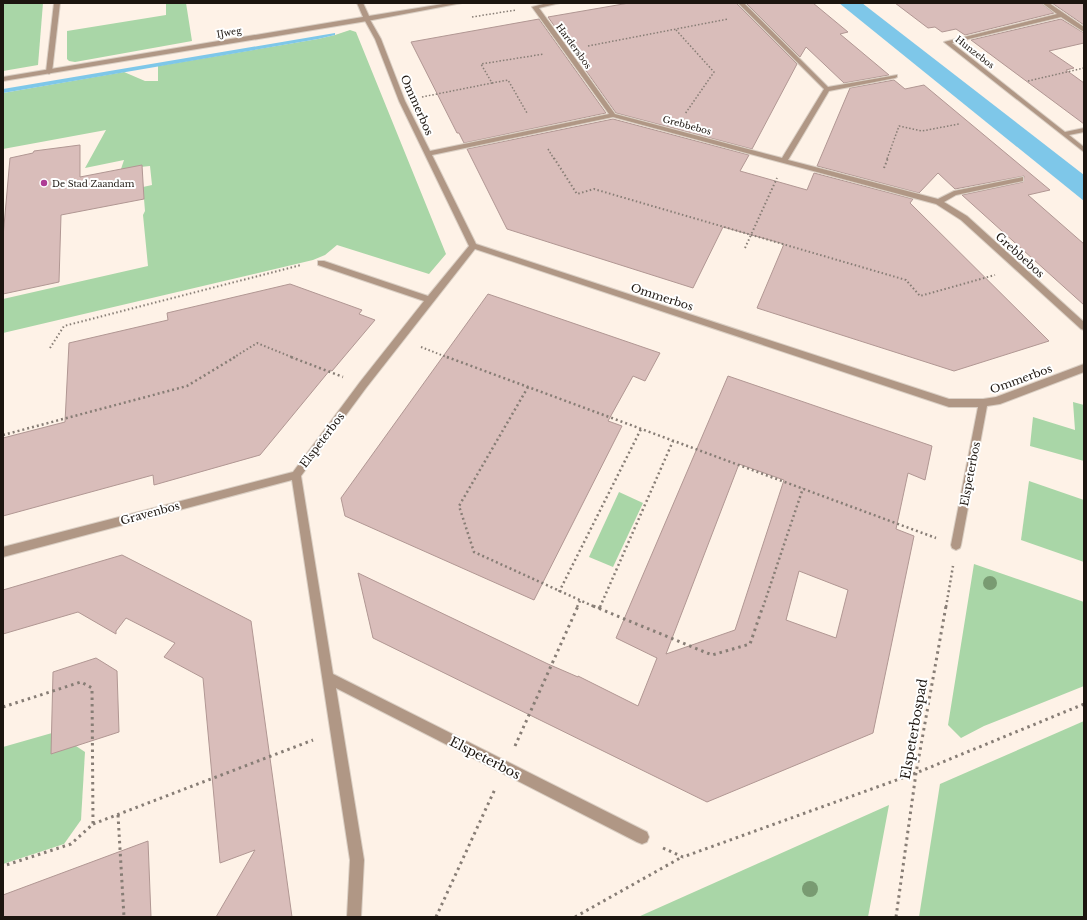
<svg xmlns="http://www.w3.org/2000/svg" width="1087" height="920" viewBox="0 0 1087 920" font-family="'Libre Baskerville',serif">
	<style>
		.green { fill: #a9d6a7 }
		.water { fill: #7ec7e9 }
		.building { fill: #d9bdba; stroke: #b19793; fill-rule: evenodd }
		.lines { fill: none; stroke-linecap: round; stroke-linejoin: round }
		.minor-casing { stroke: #dacfc4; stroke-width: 2 }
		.tertiary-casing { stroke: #dacfc4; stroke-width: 2 }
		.path-far3 { stroke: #877d75; stroke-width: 1.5; stroke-dasharray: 1.5 2; stroke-linecap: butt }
		.path-far2 { stroke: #877d75; stroke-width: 2; stroke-dasharray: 1.5 2.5; stroke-linecap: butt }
		.path-far1 { stroke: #877d75; stroke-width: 2.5; stroke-dasharray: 2 3; stroke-linecap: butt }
		.path { stroke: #877d75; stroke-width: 3; stroke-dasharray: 2.5 4; stroke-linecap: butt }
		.minor { fill: #b09785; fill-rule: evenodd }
		.tertiary { fill: #b09785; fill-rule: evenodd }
		.tree { fill: #799b72 }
		.poi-dot { fill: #ae3b95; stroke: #fff; stroke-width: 1.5 }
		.labels { text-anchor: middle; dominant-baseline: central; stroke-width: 4; stroke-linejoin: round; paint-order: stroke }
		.far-street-label { font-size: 9px; fill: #1c150f; stroke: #fff }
		.far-poi-label { font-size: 9px; fill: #1c150f; stroke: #fff; text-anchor: start }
		.street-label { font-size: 11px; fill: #1c150f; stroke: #fff }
		.near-street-label { font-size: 13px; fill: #1c150f; stroke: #fff }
	</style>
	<rect width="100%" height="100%" fill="#fef2e7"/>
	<g class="green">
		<polygon points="3,3 43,3 38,65 3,71"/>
		<polygon points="166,3 186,3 192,41 75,62 69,61 67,59 67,31 166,15"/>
		<polygon points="350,30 356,32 446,254 429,274 337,245 325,255 313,260 3,333 3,299 148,266 143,215 145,211 143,187 152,185 150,166 121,169 124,160 85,168 106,130 3,149 3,93 124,72 145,81 158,81 158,66 318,39 335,35"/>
		<polygon points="1073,402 1084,405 1084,461 1030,446 1033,417 1075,430"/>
		<polygon points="1029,481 1084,500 1084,562 1021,540"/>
		<polygon points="619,492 643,503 613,567 589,557"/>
		<polygon points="974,564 1084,602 1084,686 984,726 961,738 948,725"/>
		<polygon points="1084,721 1084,917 919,917 940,784"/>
		<polygon points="52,733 76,746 85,752 81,820 64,844 3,864 3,747"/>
		<polygon points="889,805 868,917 638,917"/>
	</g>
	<g class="water">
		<polygon points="839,3 862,3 1084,175 1084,201"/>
		<polygon points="335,33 335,35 318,39 3,93 3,89"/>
	</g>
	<g class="building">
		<polygon points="629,3 736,3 797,64 752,149 616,113 548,17"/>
		<polygon points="746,3 813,3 848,32 840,34 889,75 844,83 806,47 800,57"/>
		<polygon points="895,3 1041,3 1054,13 965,35 956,29 942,32 935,27 928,28"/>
		<polygon points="1052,3 1084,3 1084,25"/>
		<polygon points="539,19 606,113 464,143 459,133 457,133 411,42"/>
		<polygon points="1061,19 1084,33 1084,43 1049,51 1074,68 1066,70 1084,83 1084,124 971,40"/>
		<polygon points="894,80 905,89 924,85 1050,190 1028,195 1084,244 1084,305 962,195 1023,182 1024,176 955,189 938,173 919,193 817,166 850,88"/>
		<polygon points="613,119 749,155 740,171 807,190 814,173 913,199 910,203 1049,341 954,371 757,308 784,244 723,227 693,288 507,229 467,149"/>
		<polygon points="80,145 80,177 142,165 144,199 61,215 59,282 3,294 3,237 10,158 33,153 34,151"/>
		<polygon points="290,284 362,310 359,314 375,320 332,371 330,370 260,455 154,485 153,475 3,516 3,438 65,422 69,343 168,320 167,313"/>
		<polygon points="488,294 660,353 645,381 633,376 608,421 622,426 534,600 345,516 341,498"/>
		<path d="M 728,376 L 932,446 L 925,480 L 908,473 L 896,529 L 914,536 L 873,733 L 707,802 L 373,638 L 358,573 L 548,664 L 578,677 L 578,676 L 638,706 L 657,658 L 616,638 ZM 739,464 L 784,480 L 735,630 L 666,654 ZM 799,571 L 848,590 L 836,638 L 786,620 Z"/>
		<polygon points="122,555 251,621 292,917 216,917 255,850 220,863 203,678 164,657 175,643 126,618 116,631 116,634 78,612 3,634 3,590"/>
		<polygon points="96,658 117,671 119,732 51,754 53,672"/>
		<polygon points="148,841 151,917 3,917 3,895"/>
	</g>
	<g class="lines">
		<g class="minor-casing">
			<g id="minor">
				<polygon points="54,3 60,3 52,72 49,74 46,72"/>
				<polygon points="547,3 560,3 539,8 615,114 782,158 824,89 738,3 744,3 828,87 897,75 897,77 895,78 829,91 788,160 938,199 954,191 1023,177 1023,181 956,195 944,202 967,216 1084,322 1084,330 1081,329 961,220 936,204 613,117 432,155 476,244 949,399 983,399 996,397 1084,364 1084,372 1000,404 987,406 961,545 960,548 956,550 952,548 951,545 978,407 949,407 475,249 366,388 301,476 333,674 647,832 649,837 647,842 642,844 637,842 336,688 364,860 361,917 347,917 350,860 292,480 3,557 3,547 293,472 360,382 424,301 318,265 318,261 324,261 428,296 469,246 399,101 375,39 364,19 369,18 381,39 405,101 430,151 609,114 532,7"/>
				<polygon points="1042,3 1049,3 1084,27 1084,32 1061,17 952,43 1065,132 1084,128 1084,132 1069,135 1084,147 1084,152 944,42 1057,14"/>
			</g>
		</g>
		<g class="tertiary-casing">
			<polygon id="tertiary" points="357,3 363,3 369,16 449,3 462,3 367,21 3,81 3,77 363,17"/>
		</g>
		<g class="path-far3">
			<polyline points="472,17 516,10"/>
			<polyline points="676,30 714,72 685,114"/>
			<polyline points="588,46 728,19"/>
			<polyline points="1028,81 1084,68"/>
			<polyline points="492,83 508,80 527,113"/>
			<polyline points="422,97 492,83 481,64 544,54"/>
			<polyline points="548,149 554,159"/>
			<polyline points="887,159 899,126 922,131 959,124"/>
		</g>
		<g class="path-far2">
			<polyline points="554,158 577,194 594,189 906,280 920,296 995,275"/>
			<polyline points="884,168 888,158"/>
			<polyline points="745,248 777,178"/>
			<polyline points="421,347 449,358"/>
			<polyline points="50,348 64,326 301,265"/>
			<polyline points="233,358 257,343 294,358"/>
		</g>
		<g class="path-far1">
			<polyline points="291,357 343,377"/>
			<polyline points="447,357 936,538"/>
			<polyline points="528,387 459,506 474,552 595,607"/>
			<polyline points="3,435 187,386 235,357"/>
			<polyline points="559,592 641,429"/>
			<polyline points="577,607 580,601"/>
			<polyline points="600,607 673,441"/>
			<polyline points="763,607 803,488"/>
			<polyline points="946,607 953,566"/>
		</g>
		<g class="path">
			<polyline points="593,606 712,655 750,644 763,606"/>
			<polyline points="599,609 600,606"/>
			<polyline points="3,707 81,682 92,688 93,824 71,844 3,866"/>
			<polyline points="515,746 578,606"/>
			<polyline points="118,815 124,917"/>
			<polyline points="93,824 313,740"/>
			<polyline points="663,848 683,857 916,773 1084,704"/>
			<polyline points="436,917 495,789"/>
			<polyline points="575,917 682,857"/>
			<polyline points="896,917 916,773 946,606"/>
		</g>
		<use href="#minor" class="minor"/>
		<use href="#tertiary" class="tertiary"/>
	</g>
	<g class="tree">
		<circle cx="990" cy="583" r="7"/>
		<circle cx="810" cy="889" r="8"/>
	</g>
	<circle class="poi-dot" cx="44" cy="183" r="4"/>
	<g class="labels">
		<g class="far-street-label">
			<text transform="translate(229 32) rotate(-10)">IJweg</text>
			<text transform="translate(574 46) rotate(54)">Hardersbos</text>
			<text transform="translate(975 52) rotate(38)">Hunzebos</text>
			<text transform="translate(687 125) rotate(15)">Grebbebos</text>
		</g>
		<g class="far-poi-label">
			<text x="52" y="183">De Stad Zaandam</text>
		</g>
		<g class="street-label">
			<text transform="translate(417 105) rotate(66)">Ommerbos</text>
			<text transform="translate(1020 255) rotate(42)">Grebbebos</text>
			<text transform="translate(662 297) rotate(18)">Ommerbos</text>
			<text transform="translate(1021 379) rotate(-20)">Ommerbos</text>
			<text transform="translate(322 440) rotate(-53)">Elspeterbos</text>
			<text transform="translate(970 474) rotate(-79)">Elspeterbos</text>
			<text transform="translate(150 513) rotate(-15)">Gravenbos</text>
		</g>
		<g class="near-street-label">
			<text transform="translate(914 729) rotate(-80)">Elspeterbospad</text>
			<text transform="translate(485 758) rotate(27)">Elspeterbos</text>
		</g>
	</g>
	<rect width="1087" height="920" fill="none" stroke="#1c150f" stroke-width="8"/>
</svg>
